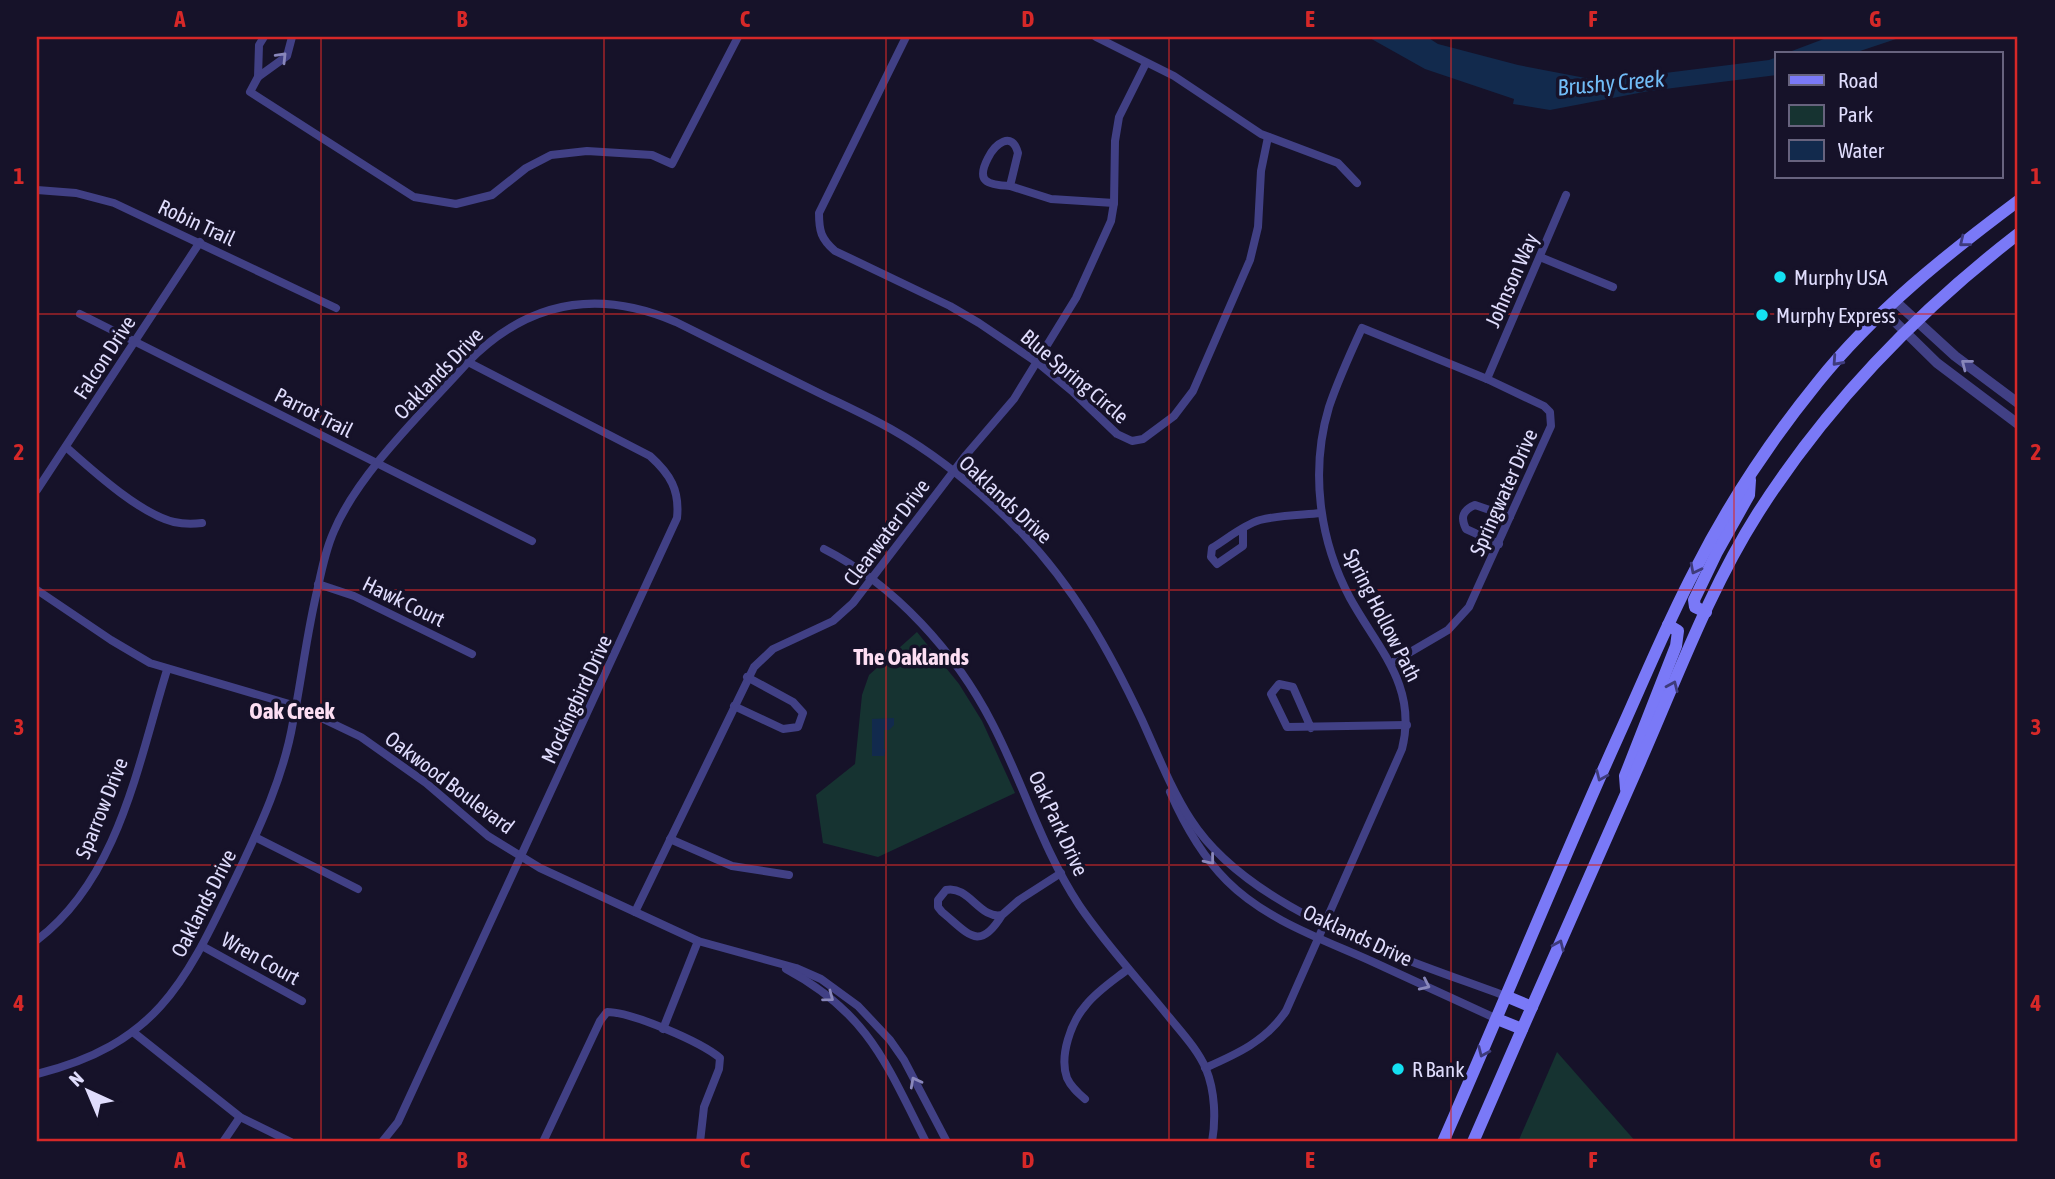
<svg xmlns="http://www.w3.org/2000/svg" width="2055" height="1179" viewBox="0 0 2055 1179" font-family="'Asap Condensed',sans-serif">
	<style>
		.green { fill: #163331 }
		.water { fill: #122a4d }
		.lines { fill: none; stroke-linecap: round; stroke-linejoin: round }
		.minor { stroke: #414085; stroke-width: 8 }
		.tertiary { stroke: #414085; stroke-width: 10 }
		.secondary { stroke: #7a79f7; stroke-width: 12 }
		.oneway { stroke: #8987bb }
		.oneway2 { stroke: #3e3b7b }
		.grid { fill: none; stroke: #d62828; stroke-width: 2; stroke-opacity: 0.55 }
		.poi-dot { fill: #14e0f2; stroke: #161229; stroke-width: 2.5 }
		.labels { text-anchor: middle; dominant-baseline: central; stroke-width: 7; stroke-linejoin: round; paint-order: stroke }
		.street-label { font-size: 21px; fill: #e0ddfd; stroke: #161229 }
		.poi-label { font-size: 21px; fill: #e0ddfd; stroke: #161229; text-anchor: start }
		.water-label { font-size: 23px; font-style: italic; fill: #71bcf7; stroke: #161229 }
		.neighbourhood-label { font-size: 23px; font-weight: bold; fill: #fddef3; stroke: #161229 }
		.neatline { fill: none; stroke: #d62828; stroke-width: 2.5 }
		.grid-label { font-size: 23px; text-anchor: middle; font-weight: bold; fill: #d62828 }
	</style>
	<rect width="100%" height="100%" fill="#161229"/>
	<g class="green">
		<polygon points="917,632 959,684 982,721 1015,793 878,857 823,843 816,795 855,764 862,695 869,675"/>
		<polygon points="1557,1052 1636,1142 1518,1142"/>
	</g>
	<g class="water">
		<polygon points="1368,37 1427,37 1438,44 1518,65 1601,81 1769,60 1777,57 1777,75 1649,91 1550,110 1513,104 1514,99 1425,69"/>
		<polygon points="1829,37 1902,37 1851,54 1784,54"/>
		<polygon points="894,718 894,725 889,730 884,730 884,749 886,749 884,756 872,756 872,719"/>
	</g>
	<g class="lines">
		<g class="minor">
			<polyline points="264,37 259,45 258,77 287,56 292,37"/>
			<path d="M 906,37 L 819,213 C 819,231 821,239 835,251 L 950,306 L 979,323 L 1038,363 L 1073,392 L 1117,434 L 1132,441 L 1143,439 L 1174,416 L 1193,391 L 1250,260 L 1258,227 L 1261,171 L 1268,137"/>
			<polyline points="1096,37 1174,76 1261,134 1338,163 1357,183"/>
			<polyline points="258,77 250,92 414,197 456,204 492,195 526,168 551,155 587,151 652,155 672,164 738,37"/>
			<path d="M 1010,186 C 986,185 976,181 988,158 C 995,144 1012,130 1018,153 L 1010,186 L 1051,199 L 1114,203"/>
			<polyline points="37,190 76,193 114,203 336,308"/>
			<polyline points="1540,257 1613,287"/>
			<polyline points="80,314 532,541"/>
			<polyline points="1487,379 1566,195"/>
			<path d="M 66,447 C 92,470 140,514 174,522 C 183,524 193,524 202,523"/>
			<polyline points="37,490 200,242"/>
			<path d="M 1243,529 L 1243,546 L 1217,564 L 1211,557 L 1212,548 C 1227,539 1243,525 1260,520 C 1279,515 1301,515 1321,513"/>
			<path d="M 1499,544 L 1466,529 C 1460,517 1463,510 1475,505 L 1510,517"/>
			<path d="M 824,549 C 895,585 956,653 992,723 C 1023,782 1042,849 1079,905 C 1106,945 1139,980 1169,1017 C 1182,1033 1198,1050 1206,1069 C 1215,1091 1216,1119 1212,1142"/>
			<polyline points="318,584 354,596 472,654"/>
			<polyline points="37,590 111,640 150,663 296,706 361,737 426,783 488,836 540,868 698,941 796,968 821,979 858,1006 890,1040 904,1060 947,1142"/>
			<polyline points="734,706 783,729 798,727 803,713 793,702 747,677"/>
			<polyline points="1311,728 1293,687 1279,684 1271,694 1287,727 1407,725"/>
			<path d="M 1170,792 C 1184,824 1202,856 1227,881 C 1266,920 1322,939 1371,961 C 1413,980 1455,1000 1497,1019"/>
			<polyline points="255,837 358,889"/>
			<polyline points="670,839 732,866 789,875"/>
			<polyline points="635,912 754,667 773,649 833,621 853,603 966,455 1014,399 1076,298 1111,221 1114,203 1115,141 1119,117 1146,63"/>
			<path d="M 1002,915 C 979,953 968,933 942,912 L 938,907 L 938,900 L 946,890 C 969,885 980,920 1002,915 L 1019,900 L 1061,873"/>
			<path d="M 37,940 C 119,878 138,763 167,670"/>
			<polyline points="202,946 302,1001"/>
			<path d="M 786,969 C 868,1013 886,1063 926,1142"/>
			<polyline points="663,1029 698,941"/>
			<polyline points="133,1032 240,1117 291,1142"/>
			<path d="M 1205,1068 C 1237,1054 1266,1041 1286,1011 L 1402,749 C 1418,686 1378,649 1350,598 C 1319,540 1310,470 1329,407 C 1338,380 1350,354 1362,328 L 1487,379 L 1544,406 L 1550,412 L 1551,426 L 1469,607 L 1448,630 L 1390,664"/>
			<path d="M 37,1074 C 160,1043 186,980 237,875 C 260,827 284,775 293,722 C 302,677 307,631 318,587 C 322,568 326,549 334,531 C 359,472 425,410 468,362 C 528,301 597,288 676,322 C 724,346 772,370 821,394 C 844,405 868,416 891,429 C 939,456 983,493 1022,533 C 1074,587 1110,652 1142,720 C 1157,753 1171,789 1191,820 C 1251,913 1407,959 1508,997"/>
			<path d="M 1085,1099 C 1078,1093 1071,1087 1067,1078 C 1059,1056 1071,1022 1086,1005 C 1097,991 1114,980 1128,969"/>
			<polyline points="223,1142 240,1117"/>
			<path d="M 382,1142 L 398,1122 L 677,518 C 680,490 670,474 650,456 L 468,362"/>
			<path d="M 543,1142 L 600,1021 L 607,1012 C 632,1012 701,1042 720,1058 L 719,1069 L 704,1107 L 700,1142"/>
		</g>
		<g class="tertiary">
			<polyline points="1896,302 1955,356 2018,403"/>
			<polyline points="1885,312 1937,363 2018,424"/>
		</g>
		<g class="secondary">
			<polyline points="1706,612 1695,607 1694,600 1717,552 1749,495 1750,480"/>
			<polyline points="1626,789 1625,776 1676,646 1678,631 1668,625"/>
			<polyline points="1508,997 1532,1007"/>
			<polyline points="1497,1019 1522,1029"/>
			<path d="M 1443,1142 C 1502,1008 1557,872 1617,739 C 1643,682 1666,625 1695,570 C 1729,503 1771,440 1818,382 C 1874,312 1947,254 2018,201"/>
			<path d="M 1473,1142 C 1528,1015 1584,888 1640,762 C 1677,678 1709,590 1758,513 C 1827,405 1917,312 2018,234"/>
		</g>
	</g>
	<defs><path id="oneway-chevron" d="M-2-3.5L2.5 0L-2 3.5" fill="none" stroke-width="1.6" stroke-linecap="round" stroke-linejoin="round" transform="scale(1.75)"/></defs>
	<g class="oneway">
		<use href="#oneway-chevron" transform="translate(282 57) rotate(-46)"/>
		<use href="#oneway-chevron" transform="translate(1966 364) rotate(-142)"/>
		<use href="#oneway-chevron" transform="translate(1210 860) rotate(51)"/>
		<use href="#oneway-chevron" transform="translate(1425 985) rotate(25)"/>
		<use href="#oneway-chevron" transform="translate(829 997) rotate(37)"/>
		<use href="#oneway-chevron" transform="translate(915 1082) rotate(-118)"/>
	</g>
	<g class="oneway2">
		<use href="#oneway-chevron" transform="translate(1964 242) rotate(141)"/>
		<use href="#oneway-chevron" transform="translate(1837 361) rotate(132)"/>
		<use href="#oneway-chevron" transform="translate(1695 569) rotate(117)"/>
		<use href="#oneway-chevron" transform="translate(1673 686) rotate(-66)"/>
		<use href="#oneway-chevron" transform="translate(1601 776) rotate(114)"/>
		<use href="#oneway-chevron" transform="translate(1559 945) rotate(-66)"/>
		<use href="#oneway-chevron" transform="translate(1483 1052) rotate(114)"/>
	</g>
	<path class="grid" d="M 321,37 L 321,1142M 604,37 L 604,1142M 886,37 L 886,1142M 1169,37 L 1169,1142M 1451,37 L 1451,1142M 1734,37 L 1734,1142M 37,314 L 2018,314M 37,590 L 2018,590M 37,865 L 2018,865"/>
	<g class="poi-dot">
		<circle cx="1780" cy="277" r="7"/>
		<circle cx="1762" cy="315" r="7"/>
		<circle cx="1398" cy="1069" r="7"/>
	</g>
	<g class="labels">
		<g class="street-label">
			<text transform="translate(197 222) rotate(25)">Robin Trail</text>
			<text transform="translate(1511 280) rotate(-66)">Johnson Way</text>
			<text transform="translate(104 357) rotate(-57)">Falcon Drive</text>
			<text transform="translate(438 373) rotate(-46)">Oaklands Drive</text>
			<text transform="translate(1075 376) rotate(40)">Blue Spring Circle</text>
			<text transform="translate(314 412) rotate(27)">Parrot Trail</text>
			<text transform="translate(1503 492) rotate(-66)">Springwater Drive</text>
			<text transform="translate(1006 499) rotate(43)">Oaklands Drive</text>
			<text transform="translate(886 532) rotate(-53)">Clearwater Drive</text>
			<text transform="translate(404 601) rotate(26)">Hawk Court</text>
			<text transform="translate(1383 615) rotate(63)">Spring Hollow Path</text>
			<text transform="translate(576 699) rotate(-65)">Mockingbird Drive</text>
			<text transform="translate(450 782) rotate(37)">Oakwood Boulevard</text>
			<text transform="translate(101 808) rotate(-68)">Sparrow Drive</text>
			<text transform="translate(1059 823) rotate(65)">Oak Park Drive</text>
			<text transform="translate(203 903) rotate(-63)">Oaklands Drive</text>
			<text transform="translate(1358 935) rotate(25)">Oaklands Drive</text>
			<text transform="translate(261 958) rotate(29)">Wren Court</text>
		</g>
		<g class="poi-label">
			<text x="1794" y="277">Murphy USA</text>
			<text x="1776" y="315">Murphy Express</text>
			<text x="1412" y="1069">R Bank</text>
		</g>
		<g class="water-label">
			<text transform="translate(1611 83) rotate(-5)">Brushy Creek</text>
		</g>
		<g class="neighbourhood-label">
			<text x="911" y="657">The Oaklands</text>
			<text x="292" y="711">Oak Creek</text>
		</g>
	</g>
	<rect width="2055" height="1179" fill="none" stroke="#161229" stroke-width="77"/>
	<rect x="1775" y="52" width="228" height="126" fill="#161229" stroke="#67637e" stroke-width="2"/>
	<rect x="1789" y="75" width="35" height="10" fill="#7a79f7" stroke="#67637e" stroke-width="2"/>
	<text x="1838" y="88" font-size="21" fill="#e0ddfd">Road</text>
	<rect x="1789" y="105" width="35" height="21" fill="#163331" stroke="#67637e" stroke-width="2"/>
	<text x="1838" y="122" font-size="21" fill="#e0ddfd">Park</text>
	<rect x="1789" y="140" width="35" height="21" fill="#122a4d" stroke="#67637e" stroke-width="2"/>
	<text x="1838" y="158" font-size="21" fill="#e0ddfd">Water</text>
	<g transform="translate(88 1091) rotate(316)" stroke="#161229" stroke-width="5" paint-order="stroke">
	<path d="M0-5L12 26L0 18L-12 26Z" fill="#e0ddfd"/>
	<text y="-10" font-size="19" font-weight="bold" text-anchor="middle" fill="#e0ddfd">N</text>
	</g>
	<rect x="38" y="38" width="1978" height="1102" class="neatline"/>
	<g class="grid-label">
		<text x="180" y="27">A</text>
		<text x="462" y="27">B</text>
		<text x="745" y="27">C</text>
		<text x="1028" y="27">D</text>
		<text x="1310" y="27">E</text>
		<text x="1593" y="27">F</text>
		<text x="1875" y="27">G</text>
		<text x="19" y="184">1</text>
		<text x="2036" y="184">1</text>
		<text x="19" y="460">2</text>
		<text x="2036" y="460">2</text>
		<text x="19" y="735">3</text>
		<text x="2036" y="735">3</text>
		<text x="19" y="1011">4</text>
		<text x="2036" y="1011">4</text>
		<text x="180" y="1168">A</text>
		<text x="462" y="1168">B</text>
		<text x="745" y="1168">C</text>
		<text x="1028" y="1168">D</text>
		<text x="1310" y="1168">E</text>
		<text x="1593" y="1168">F</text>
		<text x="1875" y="1168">G</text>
	</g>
</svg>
